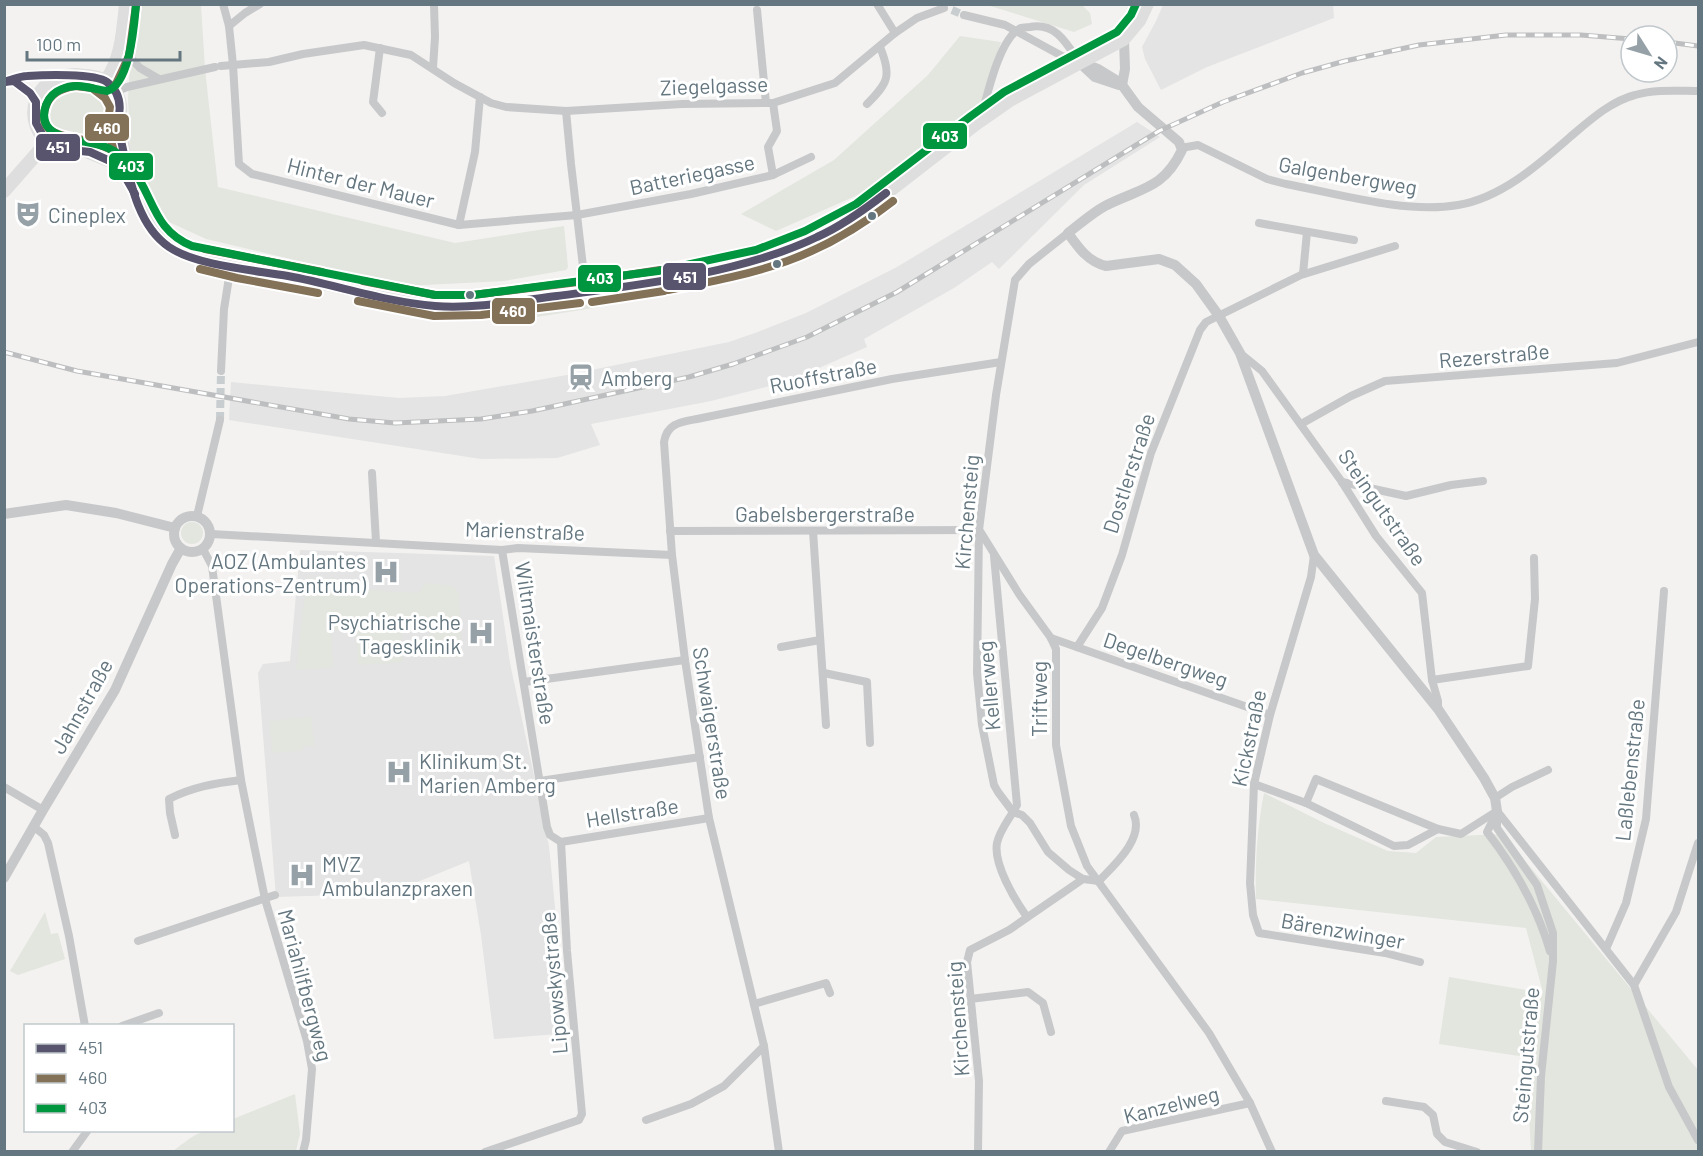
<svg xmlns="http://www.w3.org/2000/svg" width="1703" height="1156" viewBox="0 0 1703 1156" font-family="Barlow,sans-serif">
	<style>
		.built { fill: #e3e4e3 }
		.green { fill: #e3e5df }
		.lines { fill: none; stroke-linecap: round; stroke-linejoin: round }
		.minor-tunnel { stroke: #c8cdcf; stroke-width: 8; stroke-dasharray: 8 4; stroke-linecap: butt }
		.minor { stroke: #c7c8c9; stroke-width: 8 }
		.tertiary { stroke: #c7c8c9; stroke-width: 10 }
		.secondary { stroke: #dddedd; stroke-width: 12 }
		.primary { stroke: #dddedd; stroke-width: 14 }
		.rail-casing { stroke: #bdbebf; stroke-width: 5 }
		.rail { stroke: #fff; stroke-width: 3; stroke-dasharray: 9; stroke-linecap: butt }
		.bus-1-casing { stroke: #fff; stroke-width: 12 }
		.bus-2-casing { stroke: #fff; stroke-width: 12 }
		.bus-3-casing { stroke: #fff; stroke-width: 12 }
		.bus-1 { stroke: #59546d; stroke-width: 8 }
		.bus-2 { stroke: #837158; stroke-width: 8 }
		.bus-3 { stroke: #00963f; stroke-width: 8 }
		.bus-dot { fill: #64767f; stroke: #fff; stroke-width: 2 }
		.labels { text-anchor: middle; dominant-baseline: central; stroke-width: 6; stroke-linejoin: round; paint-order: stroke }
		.street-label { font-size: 21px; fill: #64767f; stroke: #fff }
		.poi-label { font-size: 21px; fill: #64767f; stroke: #fff; text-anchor: start }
		.line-badge { stroke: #fff; stroke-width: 2 }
		.badge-label { font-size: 16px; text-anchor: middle; font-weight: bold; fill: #fff }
	</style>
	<rect width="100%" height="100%" fill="#f3f2f1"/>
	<g class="built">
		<polygon points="1163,5 1333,5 1334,18 1207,67 1161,90 1145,59 1142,47 1156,21"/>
		<polygon points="1137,122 1160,137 1084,185 999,269 992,262 954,288 864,339 867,347 789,381 711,401 591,424 600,445 557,458 481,459 229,420 231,382 399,398 445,396 567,375 729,342 755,333 806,313 897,267"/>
		<polygon points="300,550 494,556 510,663 549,846 557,928 549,930 557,1034 494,1039 481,935 469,861 410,885 372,894 276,897 258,673 263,664 290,661"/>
	</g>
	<g class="green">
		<polygon points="136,5 201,5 205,69 218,187 455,243 564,226 568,267 566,270 504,281 405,286 206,239 158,217 131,162 128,99 131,47"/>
		<polygon points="987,5 1082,5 1090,13 1092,24 1074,32"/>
		<polygon points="960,36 1001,42 981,104 858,195 776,231 741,214 834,160 928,75"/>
		<path d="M 81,83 C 134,97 105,156 61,140 C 55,138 50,136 46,130 C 36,115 43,95 58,87 C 65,83 74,83 81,83 Z"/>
		<polygon points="600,303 600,307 524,319 525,314"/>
		<circle cx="192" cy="533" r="11"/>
		<polygon points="307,578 340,579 350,589 418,593 426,583 452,586 459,593 462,657 431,659 429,624 401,626 403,662 358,665 356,629 331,631 333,667 296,670"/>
		<polygon points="311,717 314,746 303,746 303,750 272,753 270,721"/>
		<path d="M 1264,793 L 1324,823 L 1388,851 L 1416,853 L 1436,837 L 1503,834 L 1698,1070 L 1698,1151 L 1531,1151 L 1526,1057 L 1439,1044 L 1449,977 L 1543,993 L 1526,928 L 1256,899 C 1255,863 1257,829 1264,793 Z"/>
		<polygon points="45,912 51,934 58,933 65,959 18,975 10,971"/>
		<path d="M 295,1094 L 300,1134 L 296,1151 L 173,1151 C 200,1131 198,1130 232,1130 L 233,1119 Z"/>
	</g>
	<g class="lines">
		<g class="minor-tunnel">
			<polyline points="952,10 964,15"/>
			<polyline points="220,420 221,371"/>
		</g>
		<g class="minor">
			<polyline points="223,4 229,26 233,65 239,164 252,174 459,225 577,215 691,194 773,175 811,157"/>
			<polyline points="877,4 895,33"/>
			<polyline points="757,10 766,103"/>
			<polyline points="964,15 1005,25 1062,56 1079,62"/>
			<polyline points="229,26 245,13 260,4"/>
			<polyline points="121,48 140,68 159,79"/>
			<polyline points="380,48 373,102 382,113"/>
			<polyline points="221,66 269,62 303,54 364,45 411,55 454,83 491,103 506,107 566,111 682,104 773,103 835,83 895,33 917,18 944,8"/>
			<polyline points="433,68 435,37 434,4"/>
			<polyline points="115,92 127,87 215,67"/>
			<polyline points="773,103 777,131 768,147 773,175"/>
			<path d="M 867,104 C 888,83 892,76 880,47"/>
			<polyline points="566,111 571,164 586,292"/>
			<path d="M 980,122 C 986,100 999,37 1021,28 C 1021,28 1029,27 1030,27 C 1056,22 1067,44 1079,62"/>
			<path d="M 1181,148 L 1198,145 L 1267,179 L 1286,184 C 1339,194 1405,214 1458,205 C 1501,198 1538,165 1570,137 C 1589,121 1611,101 1635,95 C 1656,89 1677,91 1698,91"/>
			<polyline points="1259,223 1354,240"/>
			<polyline points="459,225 475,152 480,97"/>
			<path d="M 1068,233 L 1029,264 L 1015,280 L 996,395 L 979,530 L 977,673 L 982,725 L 994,785 L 998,792 L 1013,812 L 1022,815 L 1030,823 L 1048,852 L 1069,870 L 1083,879 L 1099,881 C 1114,865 1144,839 1134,815"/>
			<polyline points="1303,274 1307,232"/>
			<polyline points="1240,353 1262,371 1342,482 1376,536 1422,593 1432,680 1438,701 1438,709"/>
			<polyline points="221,371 224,309 231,265"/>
			<polyline points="1301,424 1351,396 1385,381 1617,363 1698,342"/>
			<polyline points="372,473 376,542"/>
			<polyline points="1342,482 1406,496 1451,485 1483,481"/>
			<polyline points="197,516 220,420"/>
			<polyline points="670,531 979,530"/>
			<polyline points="813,531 826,725"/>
			<polyline points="980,531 1019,594 1051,638 1056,649 1056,745 1071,826 1087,866 1209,1033 1250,1103 1272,1152"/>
			<polyline points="211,534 502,550 518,548 672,555"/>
			<polyline points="203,549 212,566 241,780 254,845 265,899 307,1041 312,1069 306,1140 303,1152"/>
			<polyline points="502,550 547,827 550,835 561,842"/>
			<polyline points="1314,555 1311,577 1270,715 1254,784 1250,883 1253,915 1259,933 1385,953 1420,962"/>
			<path d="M 994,556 L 1017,805 C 1011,817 1000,829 997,843 C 993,864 1015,900 1027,917"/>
			<polyline points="1051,638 1270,715"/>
			<polyline points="781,647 820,640"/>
			<polyline points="1077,647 1102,608 1122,555 1151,453 1200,330 1206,322 1301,275 1395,246"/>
			<polyline points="824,673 867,682 870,743"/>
			<polyline points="1432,680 1528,666 1535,599 1534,558"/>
			<polyline points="524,682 685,660"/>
			<polyline points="540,781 700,757"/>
			<polyline points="1254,784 1306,803 1394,846 1408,845 1438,829"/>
			<polyline points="4,787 43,810"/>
			<polyline points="1495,798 1512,787 1548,770"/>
			<polyline points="1306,803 1316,779 1438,829 1461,834 1497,811"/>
			<polyline points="1497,811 1634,985 1669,1087 1698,1140"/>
			<polyline points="1497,812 1497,828 1537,885 1553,933 1553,961 1541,1076 1538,1152"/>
			<path d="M 1496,814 L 1487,832 C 1515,868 1537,907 1550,951"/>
			<polyline points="33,826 44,835 48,843 69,936 85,1026"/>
			<path d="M 175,835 L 170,813 L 169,799 C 192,787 216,783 241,780"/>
			<polyline points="561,842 709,818"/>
			<polyline points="138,941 275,895"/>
			<polyline points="1606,949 1626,903 1646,819 1664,591"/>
			<polyline points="1634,985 1676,912 1698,843"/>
			<polyline points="970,999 1028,992 1043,1003 1051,1032"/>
			<polyline points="754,1004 826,983 830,993"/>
			<polyline points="122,1026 159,1013"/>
			<polyline points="764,1046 779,1152"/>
			<polyline points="1386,1101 1424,1107 1433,1115 1437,1134 1445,1142 1477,1152"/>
			<path d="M 646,1120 L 691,1104 L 724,1086 L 764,1046 L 709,818 L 685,660 L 672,555 L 664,442 C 667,423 681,422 697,419 L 892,379 L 1001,362"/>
			<polyline points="72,1152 88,1130"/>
			<polyline points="485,1152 579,1120 582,1114 567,951 561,842"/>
			<polyline points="978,1152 979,1081 967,962 970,950 1009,930 1083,879"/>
			<polyline points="1109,1152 1122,1131 1250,1103"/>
		</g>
		<g class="tertiary">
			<path d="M 1079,62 L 1098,69 L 1116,80 L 1122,85 L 1138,107 L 1179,142 L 1182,150 C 1163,190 1140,188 1105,206 C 1092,213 1080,224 1068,233 C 1078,247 1088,262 1106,266 L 1159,259 L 1175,265 L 1196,284 L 1219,316 L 1240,353 L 1314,555 L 1438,709 L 1484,778 L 1495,798 L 1497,811"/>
			<polyline points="1081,64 1095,77 1119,85"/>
			<polyline points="1122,85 1125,69 1124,40"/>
			<polyline points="4,514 66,505 116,513 175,528"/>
			<circle cx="192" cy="534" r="18"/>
			<polyline points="4,878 43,810 115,690 172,564 181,548"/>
		</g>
		<g class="secondary">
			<polyline points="14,81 30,93 36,102"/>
			<polyline points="4,82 25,76 46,75 60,77"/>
			<polyline points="117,124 123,141 131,183 148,221 161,240 170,248 189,256 231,265 400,300 434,306 474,305 586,292 660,281 759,260 809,241 862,213 977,124 1010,101 1124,40 1140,21 1148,4"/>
			<polyline points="81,150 113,163 129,182"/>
		</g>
		<g class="primary">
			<path d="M 75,75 C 85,76 98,76 106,82 C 141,110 105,153 69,150 C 34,147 22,104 49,83 C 57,77 66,76 75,75 Z"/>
			<path d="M 106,81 C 122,58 123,32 126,4"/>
			<polyline points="4,191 47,142"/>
		</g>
		<g class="rail-casing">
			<g id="rail">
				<polyline points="1667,42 1698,46"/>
				<polyline points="4,352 77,371 349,419 395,423 481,419 532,411 689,377 733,364 807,337 897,292 1159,131 1223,102 1302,73 1345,61 1419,45 1506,35 1581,35 1631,39"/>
			</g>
		</g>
		<use href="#rail" class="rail"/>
		<g class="bus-1-casing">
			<g id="bus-1">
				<polyline points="4,82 14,81 30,93 36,102 36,123 46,141 62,149 90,152 110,161 123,173 135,194"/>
				<path d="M 4,82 C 12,80 20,76 27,76 C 43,75 95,73 107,82 C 121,93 122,108 117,124"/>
				<path d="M 117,124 C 128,164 132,222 169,247 C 197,266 254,270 288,276 C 337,285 385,302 435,306 C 475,309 517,301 557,296 C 639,285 743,273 817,237 C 842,226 864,210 886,193"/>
			</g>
		</g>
		<g class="bus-2-casing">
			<g id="bus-2">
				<path d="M 75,86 L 92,88 L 105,98 L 110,107 L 107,127 L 114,151 C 105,147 97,143 88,141 C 69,136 35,137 46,106 C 50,93 63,88 75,86 Z"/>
				<polyline points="115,86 129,56 136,5"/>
				<polyline points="205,249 322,272"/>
				<polyline points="200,269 237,278 318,293"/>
				<polyline points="363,281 435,295 473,295 578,282"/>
				<polyline points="589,281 660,270"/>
				<path d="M 668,290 C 759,273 818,260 893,201"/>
				<polyline points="358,301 434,316 481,315 580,303"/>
				<polyline points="592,302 664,291"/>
			</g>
		</g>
		<g class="bus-3-casing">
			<path id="bus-3" d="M 136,5 C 134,26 130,84 107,91 C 91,89 77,82 62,89 C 54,92 49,97 46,105 C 33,143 87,138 108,148 C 117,152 126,160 132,168 C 154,198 154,231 192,246 L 435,295 L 473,295 L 658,271 L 756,250 L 805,231 L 856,204 L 971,116 L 1004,92 L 1117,32 L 1131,15 L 1136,4"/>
		</g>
		<use href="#bus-1" class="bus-1"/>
		<use href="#bus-2" class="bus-2"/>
		<use href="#bus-3" class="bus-3"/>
	</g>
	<defs>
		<g id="theatre-bare" transform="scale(2.07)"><path d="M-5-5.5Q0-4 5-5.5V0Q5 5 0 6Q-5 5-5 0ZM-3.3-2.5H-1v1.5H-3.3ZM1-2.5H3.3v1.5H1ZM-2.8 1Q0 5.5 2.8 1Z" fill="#96a1a7" stroke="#fff" stroke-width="2.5" paint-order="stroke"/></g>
		<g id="station-bare" transform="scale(2.07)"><path d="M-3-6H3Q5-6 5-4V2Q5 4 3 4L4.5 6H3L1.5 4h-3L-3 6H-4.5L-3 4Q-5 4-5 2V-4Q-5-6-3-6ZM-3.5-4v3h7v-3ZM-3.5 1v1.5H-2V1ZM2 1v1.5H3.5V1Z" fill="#96a1a7" stroke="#fff" stroke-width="2.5" paint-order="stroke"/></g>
		<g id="hospital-bare" transform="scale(2.07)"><path d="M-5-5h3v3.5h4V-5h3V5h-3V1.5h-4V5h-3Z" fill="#96a1a7" stroke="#fff" stroke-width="2.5" paint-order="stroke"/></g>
	</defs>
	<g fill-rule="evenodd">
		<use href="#theatre-bare" x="28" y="214"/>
		<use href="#station-bare" x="581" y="377"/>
		<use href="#hospital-bare" x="386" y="572"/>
		<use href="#hospital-bare" x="481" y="633"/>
		<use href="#hospital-bare" x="399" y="772"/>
		<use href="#hospital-bare" x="302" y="875"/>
	</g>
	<g class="bus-dot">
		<circle cx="872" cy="216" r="5"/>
		<circle cx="777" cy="264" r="5"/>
		<circle cx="470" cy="295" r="5"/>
	</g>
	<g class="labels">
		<g class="street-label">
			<text transform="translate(714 85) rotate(-2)">Ziegelgasse</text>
			<text transform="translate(692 174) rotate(-12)">Batteriegasse</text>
			<text transform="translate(1348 175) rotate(10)">Galgenbergweg</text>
			<text transform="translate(361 182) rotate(14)">Hinter der Mauer</text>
			<text transform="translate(1494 355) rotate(-5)">Rezerstraße</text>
			<text transform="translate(823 375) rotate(-11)">Ruoffstraße</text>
			<text transform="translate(1128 473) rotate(-72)">Dostlerstraße</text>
			<text transform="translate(1383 507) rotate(55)">Steingutstraße</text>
			<text transform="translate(966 512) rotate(-85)">Kirchensteig</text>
			<text x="825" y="513">Gabelsbergerstraße</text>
			<text transform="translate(525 530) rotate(2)">Marienstraße</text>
			<text transform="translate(536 643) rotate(81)">Wiltmaisterstraße</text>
			<text transform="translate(1166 659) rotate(19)">Degelbergweg</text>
			<text transform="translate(988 686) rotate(-95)">Kellerweg</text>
			<text transform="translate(1038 699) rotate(-90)">Triftweg</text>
			<text transform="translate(81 706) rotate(-61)">Jahnstraße</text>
			<text transform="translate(713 723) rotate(81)">Schwaigerstraße</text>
			<text transform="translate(1248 738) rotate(-78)">Kickstraße</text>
			<text transform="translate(1629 770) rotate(-84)">Laßlebenstraße</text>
			<text transform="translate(632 812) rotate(-9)">Hellstraße</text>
			<text transform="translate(1343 930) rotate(10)">Bärenzwinger</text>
			<text transform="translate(553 983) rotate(-95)">Lipowskystraße</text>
			<text transform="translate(306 985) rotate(75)">Mariahilfbergweg</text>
			<text transform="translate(957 1019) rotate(-94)">Kirchensteig</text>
			<text transform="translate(1525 1055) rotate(-85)">Steingutstraße</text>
			<text transform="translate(1171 1104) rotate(-14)">Kanzelweg</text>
		</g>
		<g class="poi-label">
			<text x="48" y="214">Cineplex</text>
			<text x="601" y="377">Amberg</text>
			<text x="366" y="560" text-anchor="end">AOZ (Ambulantes<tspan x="366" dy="24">Operations-Zentrum)</tspan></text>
			<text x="461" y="621" text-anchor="end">Psychiatrische<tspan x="461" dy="24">Tagesklinik</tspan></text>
			<text x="419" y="760">Klinikum St.<tspan x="419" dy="24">Marien Amberg</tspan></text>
			<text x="322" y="863">MVZ<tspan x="322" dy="24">Ambulanzpraxen</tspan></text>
		</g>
	</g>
	<g class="line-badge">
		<rect x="84" y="113" width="46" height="29" rx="6" fill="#837158"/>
		<rect x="922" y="122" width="46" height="28" rx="6" fill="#00963f"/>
		<rect x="35" y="133" width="46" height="29" rx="6" fill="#59546d"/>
		<rect x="108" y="152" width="46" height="29" rx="6" fill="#00963f"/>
		<rect x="662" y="262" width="45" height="29" rx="6" fill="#59546d"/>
		<rect x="577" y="264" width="45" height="29" rx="6" fill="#00963f"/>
		<rect x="491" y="297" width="45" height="28" rx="6" fill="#837158"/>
	</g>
	<g class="badge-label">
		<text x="107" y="134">460</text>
		<text x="945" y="142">403</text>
		<text x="58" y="153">451</text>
		<text x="131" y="172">403</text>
		<text x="685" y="283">451</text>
		<text x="600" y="284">403</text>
		<text x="513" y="317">460</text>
	</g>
	<rect width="1703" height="1156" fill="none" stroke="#64767f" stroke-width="12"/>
	<rect x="24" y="1024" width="210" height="108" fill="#ffffff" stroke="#c1c8cc" stroke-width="1.5"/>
	<rect x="36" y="1044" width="30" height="9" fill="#59546d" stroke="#c1c8cc" stroke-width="1.5"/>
	<text x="78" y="1054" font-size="18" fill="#64767f">451</text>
	<rect x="36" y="1074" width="30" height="9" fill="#837158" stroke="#c1c8cc" stroke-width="1.5"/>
	<text x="78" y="1084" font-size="18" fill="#64767f">460</text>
	<rect x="36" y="1104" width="30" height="9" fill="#00963f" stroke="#c1c8cc" stroke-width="1.5"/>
	<text x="78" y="1114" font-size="18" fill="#64767f">403</text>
	<g transform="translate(1649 54) rotate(127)"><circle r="28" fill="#ffffff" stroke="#c1c8cc" stroke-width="1.5"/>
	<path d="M0-4.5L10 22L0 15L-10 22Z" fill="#96a1a7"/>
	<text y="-9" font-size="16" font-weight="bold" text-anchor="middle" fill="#64767f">N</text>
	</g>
	<path d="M27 51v9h153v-9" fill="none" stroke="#64767f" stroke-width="3"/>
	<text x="36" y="51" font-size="18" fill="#64767f" stroke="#ffffff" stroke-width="4.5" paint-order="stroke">100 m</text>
</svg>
